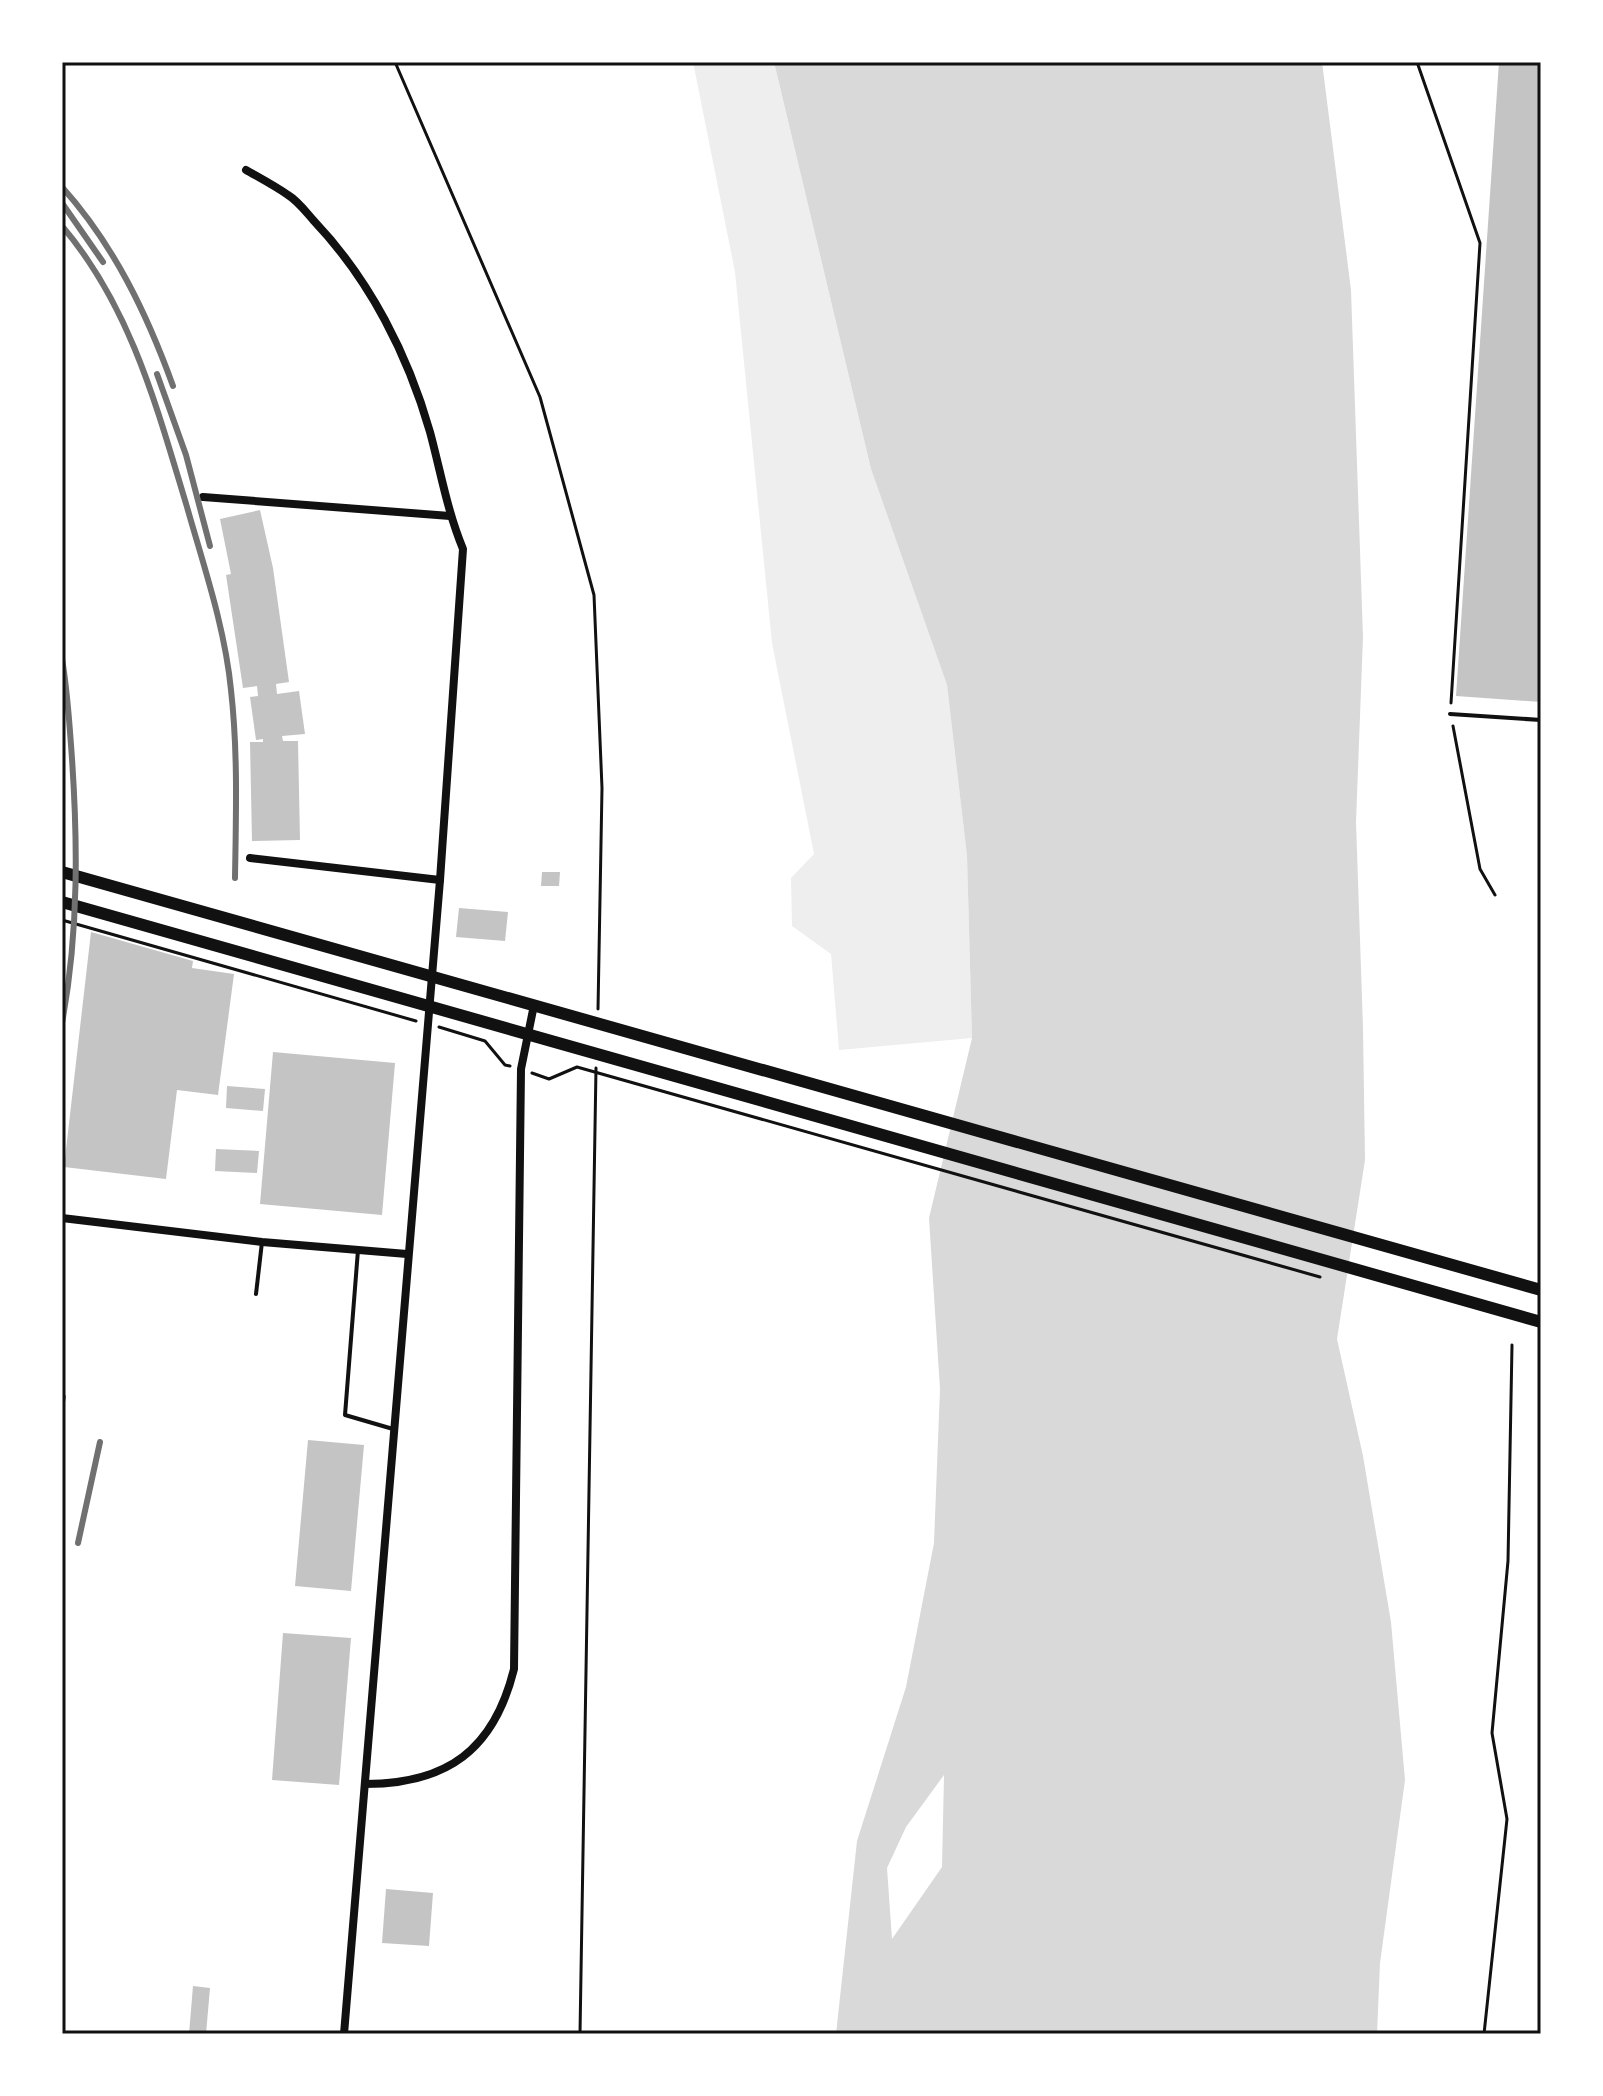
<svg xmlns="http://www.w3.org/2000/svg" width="1603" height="2096" viewBox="0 0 1603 2096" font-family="'Alegreya Sans',sans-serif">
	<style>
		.green { fill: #eee }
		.water { fill: #d9d9d9; fill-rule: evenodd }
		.building { fill: #c4c4c4 }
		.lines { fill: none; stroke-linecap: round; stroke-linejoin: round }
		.path { stroke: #111; stroke-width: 3 }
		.service { stroke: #111; stroke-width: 4 }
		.minor { stroke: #111; stroke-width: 8 }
		.secondary { stroke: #111; stroke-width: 12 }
		.rail { stroke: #707070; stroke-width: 6 }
		.neatline { fill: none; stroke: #111; stroke-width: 3 }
	</style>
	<rect width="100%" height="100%" fill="#fff"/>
	<polygon class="green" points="693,62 774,62 871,469 947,685 967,856 972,1038 839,1050 831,954 792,926 791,878 814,854 772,643 735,272"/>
	<path class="water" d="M 774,62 L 1322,62 L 1351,290 L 1363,637 L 1356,822 L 1363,1028 L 1365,1160 L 1337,1339 L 1363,1456 L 1391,1622 L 1405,1780 L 1380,1963 L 1377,2034 L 836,2034 L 857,1841 L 906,1687 L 934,1543 L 940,1389 L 929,1218 L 972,1038 L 967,856 L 947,685 L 871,469 ZM 944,1775 L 942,1867 L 892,1939 L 887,1868 L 906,1827 Z"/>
	<g class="building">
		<polygon points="1499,62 1541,62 1541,702 1456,696"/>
		<polygon points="260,510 273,568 289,682 276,684 277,694 299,691 305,734 282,736 283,741 298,741 300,840 252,841 250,742 263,742 263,739 256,740 250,697 258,696 257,686 243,688 226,575 231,574 220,519"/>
		<polygon points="542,872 560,872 559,886 541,886"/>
		<polygon points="459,908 508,912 505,941 456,937"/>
		<polygon points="91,932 193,961 192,968 234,974 218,1095 177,1090 166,1179 64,1167"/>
		<polygon points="273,1052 395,1063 382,1215 260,1204"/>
		<polygon points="227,1086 265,1089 263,1111 226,1108"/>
		<polygon points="216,1149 259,1151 257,1173 215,1171"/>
		<polygon points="308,1440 364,1445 351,1591 295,1586"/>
		<polygon points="283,1633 351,1638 339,1785 272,1780"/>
		<polygon points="386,1889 433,1893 429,1946 382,1943"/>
		<polygon points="193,1986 210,1988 206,2034 189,2034"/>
	</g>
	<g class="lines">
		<g class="path">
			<polyline points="395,62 540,397 594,595 602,788 598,1009"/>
			<polyline points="1417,62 1480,243 1451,703"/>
			<polyline points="1453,726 1480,869 1495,895"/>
			<polyline points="62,920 416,1021"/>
			<polyline points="439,1027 485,1041 505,1065 510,1066"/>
			<polyline points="532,1073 549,1079 577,1067 1320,1277"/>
			<polyline points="580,2034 596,1068"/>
			<polyline points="1484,2034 1507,1819 1492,1733 1508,1561 1512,1345"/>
		</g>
		<g class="service">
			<polyline points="1450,714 1541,720"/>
			<polyline points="358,1250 345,1415 393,1429"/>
			<polyline points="256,1294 262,1242"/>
		</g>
		<g class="minor">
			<path d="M 246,170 C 260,178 275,186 288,195 C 298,201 306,212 314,221 C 370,280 408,355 430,432 C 441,473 447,510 463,549 L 440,880 L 344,2034"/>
			<polyline points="203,497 450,516"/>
			<polyline points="250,858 440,880"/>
			<polyline points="62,1218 262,1242 407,1254"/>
			<path d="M 365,1784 C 447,1784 494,1750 514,1669 L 521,1069 L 534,1005"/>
		</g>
		<g class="secondary">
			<polyline points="62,872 1541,1290"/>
			<polyline points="62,902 1541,1322"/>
		</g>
		<g class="rail">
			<path d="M 62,187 C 114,245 147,314 173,386"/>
			<polyline points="62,203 103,262"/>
			<path d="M 62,226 C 131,307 157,408 187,507 C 204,567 225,628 231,690 C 238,752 236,815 235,878"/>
			<polyline points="157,374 186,455 210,546"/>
			<path d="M 62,659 C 67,688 69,717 71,745 C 78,838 79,932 62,1023"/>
			<polyline points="62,1402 63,1397"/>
			<polyline points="78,1543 100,1442"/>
		</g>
	</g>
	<rect width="1603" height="2096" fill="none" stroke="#ffffff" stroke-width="128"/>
	<rect x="64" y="64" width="1475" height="1968" class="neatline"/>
</svg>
